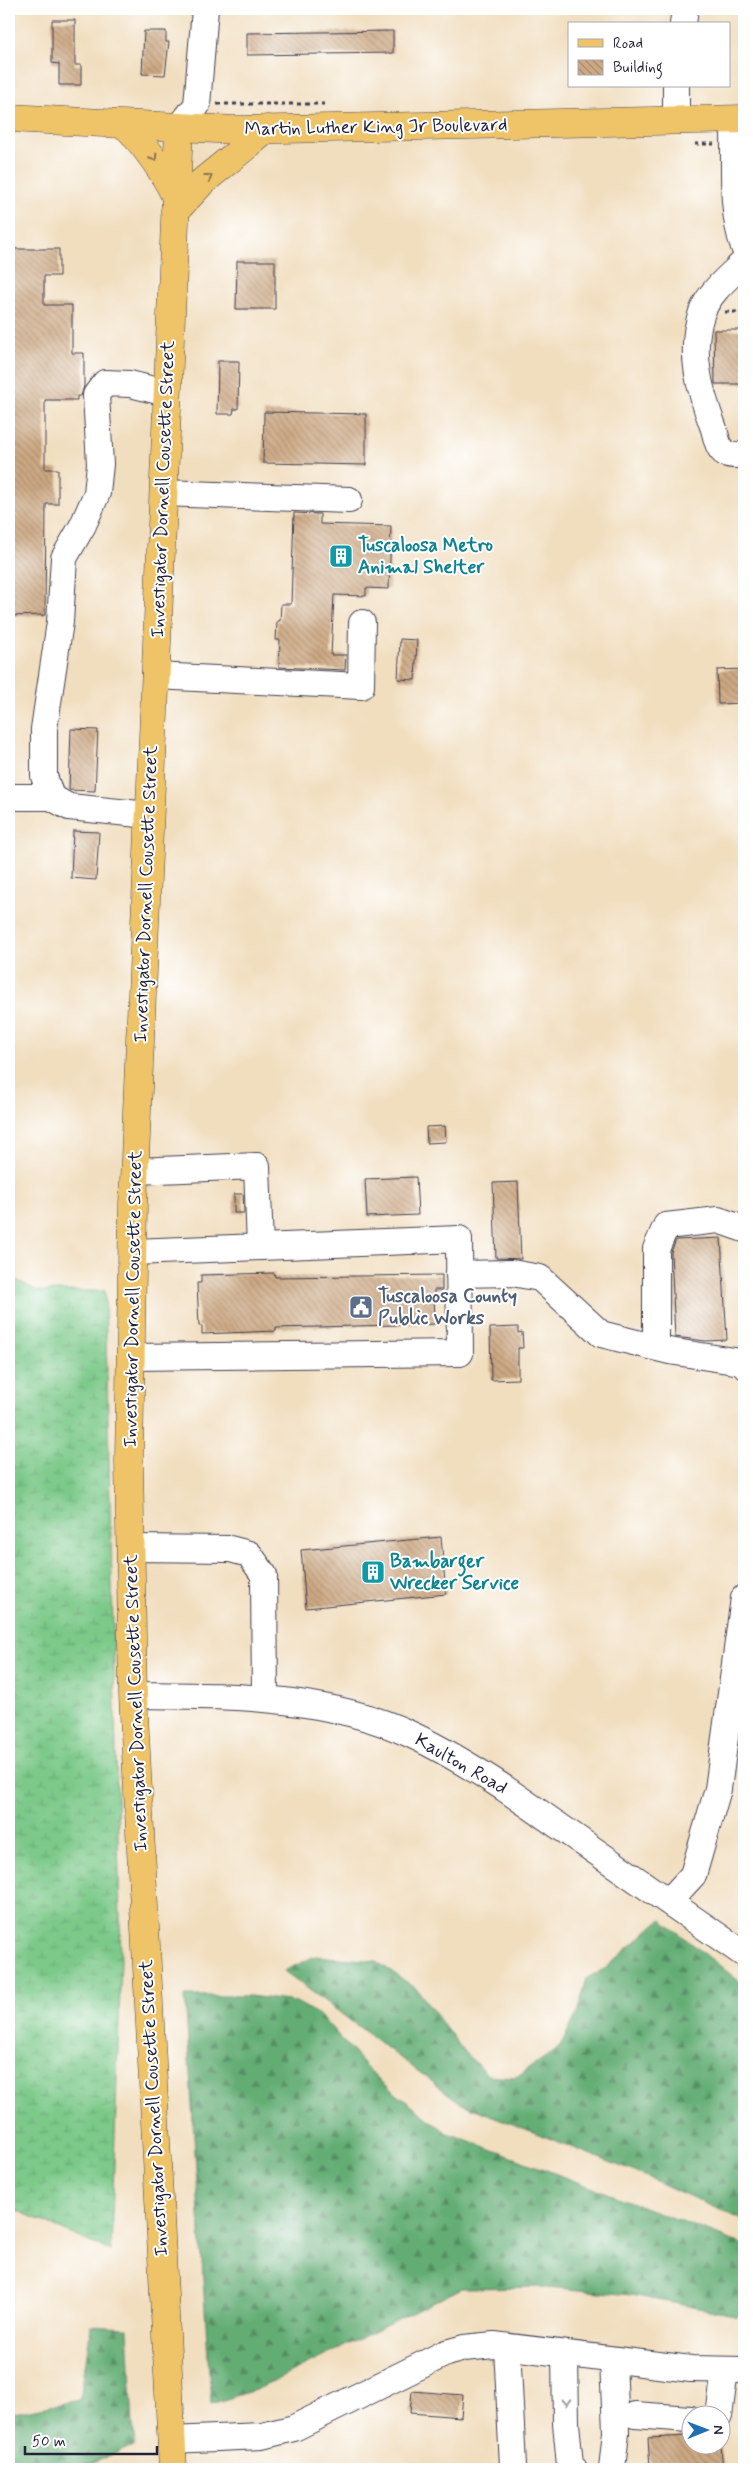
<svg xmlns="http://www.w3.org/2000/svg" width="753" height="2478" viewBox="0 0 753 2478" font-family="Mynerve,sans-serif">
	<style>
		.forest { fill: url(#forest-firs); stroke: #436858 }
		.wetland { fill: url(#wetland-marsh); stroke: #4e7662 }
		.building { fill: url(#building-back-hatch) }
		.lines { fill: none; stroke-linecap: round; stroke-linejoin: round }
		.minor-casing { stroke: #413e4f; stroke-width: 28 }
		.major-casing { stroke: #413e4f; stroke-width: 29 }
		.path { stroke: #413e4f; stroke-width: 3; stroke-dasharray: 4 4; stroke-linecap: butt }
		.minor { stroke: #fff; stroke-width: 26 }
		.major { stroke: #efc469; stroke-width: 28 }
		.oneway { stroke: #887352 }
		.oneway2 { stroke: #9c9ca7 }
		.labels { text-anchor: middle; dominant-baseline: central; stroke-width: 4; stroke-linejoin: round; paint-order: stroke }
		.street-label { font-size: 19px; fill: #22223b; stroke: #fff }
		.culture-label { font-size: 19px; font-weight: bold; fill: #0d838f; stroke: #fff; text-anchor: start }
		.service-label { font-size: 19px; font-weight: bold; fill: #4e5e75; stroke: #fff; text-anchor: start }
	</style>
	<defs>
		<pattern id="forest-firs" width="22" height="20" patternUnits="userSpaceOnUse" patternTransform="scale(1.25)"><rect width="22" height="20" fill="#64ad75"/><path d="M5 1l3.5 6h-7zM16 11l3.5 6h-7z" fill="#528c61"/></pattern>
		<pattern id="wetland-marsh" width="20" height="14" patternUnits="userSpaceOnUse" patternTransform="scale(1.25)"><rect width="20" height="14" fill="#7bc989"/><path d="M1 5h8M5 5V1M11 12h8M15 12V8" fill="none" stroke="#6aac77"/></pattern>
		<pattern id="building-back-hatch" width="6" height="6" patternUnits="userSpaceOnUse" patternTransform="scale(1.25)"><rect width="6" height="6" fill="#cda983"/><path d="M-1 5l2 2M0 0l6 6M5-1l2 2" fill="none" stroke="#a6896c"/></pattern>
	</defs>
	<rect width="100%" height="100%" fill="#fff"/>
	<filter id="ink" filterUnits="userSpaceOnUse"><feTurbulence type="fractalNoise" baseFrequency=".02" numOctaves="2"/><feDisplacementMap in="SourceGraphic" scale="10" xChannelSelector="R" yChannelSelector="G"/><feConvolveMatrix kernelMatrix="1 2 1 2 8 2 1 2 1" color-interpolation-filters="sRGB"/></filter>
	<filter id="wash" filterUnits="userSpaceOnUse"><feTurbulence type="fractalNoise" baseFrequency=".0096" numOctaves="4" result="noise"/><feDisplacementMap in="SourceGraphic" scale="20" xChannelSelector="R" yChannelSelector="G"/><feGaussianBlur stdDeviation="1.12" result="paint"/><feColorMatrix in="noise" values="0 0 0 0 0 0 0 0 0 0 0 0 0 0 0 0 0 1.4 0 .05"/><feComposite in="paint" operator="in"/></filter>
	<g filter="url(#wash)">
		<rect width="100%" height="100%" fill="#f1debf"/>
		<g class="forest">
			<polygon points="661,1919 744,1985 744,2221 645,2176 462,2104 284,1971 315,1956 376,1961 417,1989 465,2053 488,2075 516,2077 559,2048 577,2014 587,1978 606,1968"/>
			<polygon points="185,1996 250,1996 296,2002 321,2016 377,2079 446,2132 744,2245 744,2317 632,2295 547,2287 462,2288 258,2389 211,2404"/>
			<polygon points="91,2326 128,2328 134,2446 78,2469 9,2469 9,2414 80,2400"/>
		</g>
		<polygon class="wetland" points="9,1276 37,1291 105,1291 121,1961 111,2251 9,2207"/>
		<g id="blocks">
			<g class="building">
				<polygon points="52,20 75,20 75,65 81,65 81,85 59,85 59,64 52,63"/>
				<polygon points="144,31 166,31 166,42 169,42 165,75 142,74"/>
				<polygon points="393,31 393,53 247,55 247,33"/>
				<polygon points="9,249 59,249 59,276 44,276 44,305 72,305 72,353 84,353 84,386 81,396 77,396 77,400 45,400 45,469 58,469 58,504 46,504 45,615 9,616"/>
				<polygon points="237,261 275,261 275,309 236,309"/>
				<polygon points="714,330 744,330 744,384 715,384"/>
				<polygon points="218,361 239,361 238,409 234,409 233,414 217,414"/>
				<polygon points="264,412 366,414 366,465 263,463"/>
				<polygon points="294,513 320,514 320,524 391,526 389,589 366,588 366,596 334,595 331,655 346,655 345,670 279,667 280,640 276,640 277,621 280,621 281,604 291,604"/>
				<polygon points="400,639 417,640 415,680 398,679"/>
				<polygon points="744,669 744,703 718,704 717,670"/>
				<polygon points="71,729 98,730 95,791 69,790"/>
				<polygon points="73,831 99,832 96,880 71,878"/>
				<polygon points="445,1126 446,1142 427,1143 426,1127"/>
				<polygon points="416,1177 418,1215 367,1217 365,1179"/>
				<polygon points="518,1182 521,1259 496,1258 493,1183"/>
				<polygon points="234,1194 243,1194 244,1213 234,1213"/>
				<polygon points="721,1238 727,1340 706,1341 675,1337 671,1252 676,1240"/>
				<polygon points="274,1273 275,1277 442,1275 442,1290 434,1290 435,1324 276,1328 276,1331 202,1334 202,1326 199,1326 197,1283 201,1283 201,1275"/>
				<polygon points="518,1327 518,1333 522,1332 523,1348 518,1348 518,1379 491,1380 490,1328"/>
				<polygon points="441,1537 446,1594 306,1608 301,1550"/>
				<polygon points="412,2391 463,2395 461,2417 410,2413"/>
				<polygon points="690,2436 690,2446 721,2446 723,2469 650,2469 648,2438"/>
			</g>
		</g>
	</g>
	<g filter="url(#ink)">
		<use href="#blocks" fill-opacity="0" stroke="#413e4f" stroke-width="1"/>
		<g class="lines">
			<g class="minor-casing">
				<g id="minor">
					<polyline points="683,24 685,9"/>
					<path d="M 734,119 C 735,160 730,208 744,247"/>
					<polyline points="676,121 676,86"/>
					<polyline points="179,128 197,105 205,9"/>
					<path d="M 744,262 C 729,277 710,291 702,312 C 688,351 700,392 714,429 C 716,436 718,449 725,453 C 730,456 739,455 744,455"/>
					<polyline points="163,493 349,500"/>
					<polyline points="155,676 361,686 362,623"/>
					<polyline points="9,797 51,797"/>
					<polyline points="149,815 69,807 51,797 44,776 44,729 60,622 64,558 83,525 97,493 100,464 96,395 105,383 130,384 166,393"/>
					<polyline points="133,1252 260,1247 257,1166 135,1171"/>
					<polyline points="459,1274 512,1273 540,1278 601,1334 669,1351 741,1362 744,1365"/>
					<polyline points="656,1347 656,1249 666,1226 718,1220 744,1229"/>
					<polyline points="131,1357 460,1353 459,1239 260,1247"/>
					<polyline points="131,1548 230,1549 249,1554 264,1575 265,1699"/>
					<path d="M 133,1695 C 226,1696 325,1694 412,1735 C 444,1750 475,1769 504,1788 L 744,1954"/>
					<polyline points="669,1901 693,1875 718,1789 744,1598"/>
					<polyline points="507,2347 513,2466"/>
					<polyline points="565,2354 566,2423 570,2465 574,2469"/>
					<polyline points="635,2415 690,2419"/>
					<polyline points="719,2416 725,2370"/>
					<polyline points="171,2440 262,2436 294,2428 446,2353 464,2348 494,2345 691,2369 744,2370"/>
					<polyline points="612,2469 616,2432 613,2360"/>
				</g>
			</g>
			<g class="major-casing">
				<g id="major">
					<polyline points="9,118 235,130 744,119"/>
					<path d="M 126,125 C 146,147 162,168 175,195"/>
					<polyline points="175,211 202,182 267,129"/>
					<polyline points="173,2469 133,1695 129,1461 133,1205 179,128"/>
				</g>
			</g>
			<g class="path">
				<polyline points="217,104 324,104"/>
				<polyline points="695,144 714,144"/>
				<polyline points="725,312 744,312"/>
			</g>
			<use href="#minor" class="minor"/>
			<use href="#major" class="major"/>
		</g>
		<defs><path id="oneway-chevron" d="M-2-3.5L2.5 0L-2 3.5" fill="none" stroke-width="1.6" stroke-linecap="round" stroke-linejoin="round" transform="scale(1.25)"/></defs>
		<g class="oneway">
			<use href="#oneway-chevron" transform="translate(154 158) rotate(57)"/>
			<use href="#oneway-chevron" transform="translate(209 177) rotate(-37)"/>
		</g>
		<use class="oneway2" href="#oneway-chevron" transform="translate(566 2402) rotate(89)"/>
	</g>
	<defs>
		<g id="building-square" transform="scale(1.25)"><rect x="-9" y="-9" width="18" height="18" rx="4" fill="#0f9aa8" stroke="#fff"/><path d="M-4-6H4V6H1V3H-1V6H-4ZM-2.5-4.3h1.7v1.8h-1.7ZM.8-4.3h1.7v1.8H.8ZM-2.5-1h1.7V.8h-1.7ZM.8-1h1.7V.8H.8Z" fill="#fff"/></g>
		<g id="civic-square" transform="scale(1.25)"><rect x="-9" y="-9" width="18" height="18" rx="4" fill="#5c6f8a" stroke="#fff"/><path d="M-.6-6.5H3V-4.5H.6V-3L4-1V1h2V6H-6V1h2V-1L-.6-3ZM-1.2 2.5V6h2.4V2.5Z" fill="#fff"/></g>
	</defs>
	<g fill-rule="evenodd">
		<use href="#building-square" x="341" y="556"/>
		<use href="#civic-square" x="361" y="1307"/>
		<use href="#building-square" x="373" y="1572"/>
	</g>
	<g class="labels">
		<g class="street-label">
			<text transform="translate(376 127) rotate(-1)">Martin Luther King Jr Boulevard</text>
			<text transform="translate(163 489) rotate(-88)">Investigator Dornell Cousette Street</text>
			<text transform="translate(146 894) rotate(-88)">Investigator Dornell Cousette Street</text>
			<text transform="translate(133 1299) rotate(-89)">Investigator Dornell Cousette Street</text>
			<text transform="translate(136 1703) rotate(-92)">Investigator Dornell Cousette Street</text>
			<text transform="translate(461 1764) rotate(30)">Kaulton Road</text>
			<text transform="translate(154 2108) rotate(-93)">Investigator Dornell Cousette Street</text>
		</g>
		<g class="culture-label">
			<text x="358" y="545">Tuscaloosa Metro<tspan x="358" dy="22">Animal Shelter</tspan></text>
			<text x="390" y="1561">Bambarger<tspan x="390" dy="22">Wrecker Service</tspan></text>
		</g>
		<g class="service-label">
			<text x="378" y="1296">Tuscaloosa County<tspan x="378" dy="22">Public Works</tspan></text>
		</g>
	</g>
	<rect width="753" height="2478" fill="none" stroke="#fff" stroke-width="30"/>
	<rect x="568" y="22" width="162" height="65" fill="#ffffff" stroke="#a7a7b1"/>
	<rect x="578" y="39" width="25" height="8" fill="#efc469" stroke="#a7a7b1"/>
	<text x="613" y="48" font-size="15" fill="#22223b">Road</text>
	<rect x="578" y="60" width="25" height="15" fill="url(#building-back-hatch)" stroke="#a7a7b1"/>
	<text x="613" y="72" font-size="15" fill="#22223b">Building</text>
	<g transform="translate(706 2430) rotate(89)"><circle r="24" fill="#ffffff" stroke="#a7a7b1"/>
	<path d="M0-4L9 19L0 12L-9 19Z" fill="#1f6fb2"/>
	<text y="-8" font-size="14" font-weight="bold" text-anchor="middle" fill="#22223b">N</text>
	</g>
	<path d="M25 2446v8h132v-8" fill="none" stroke="#22223b" stroke-width="2.5"/>
	<text x="32" y="2446" font-size="15" fill="#22223b" stroke="#ffffff" stroke-width="4" paint-order="stroke">50 m</text>
</svg>
